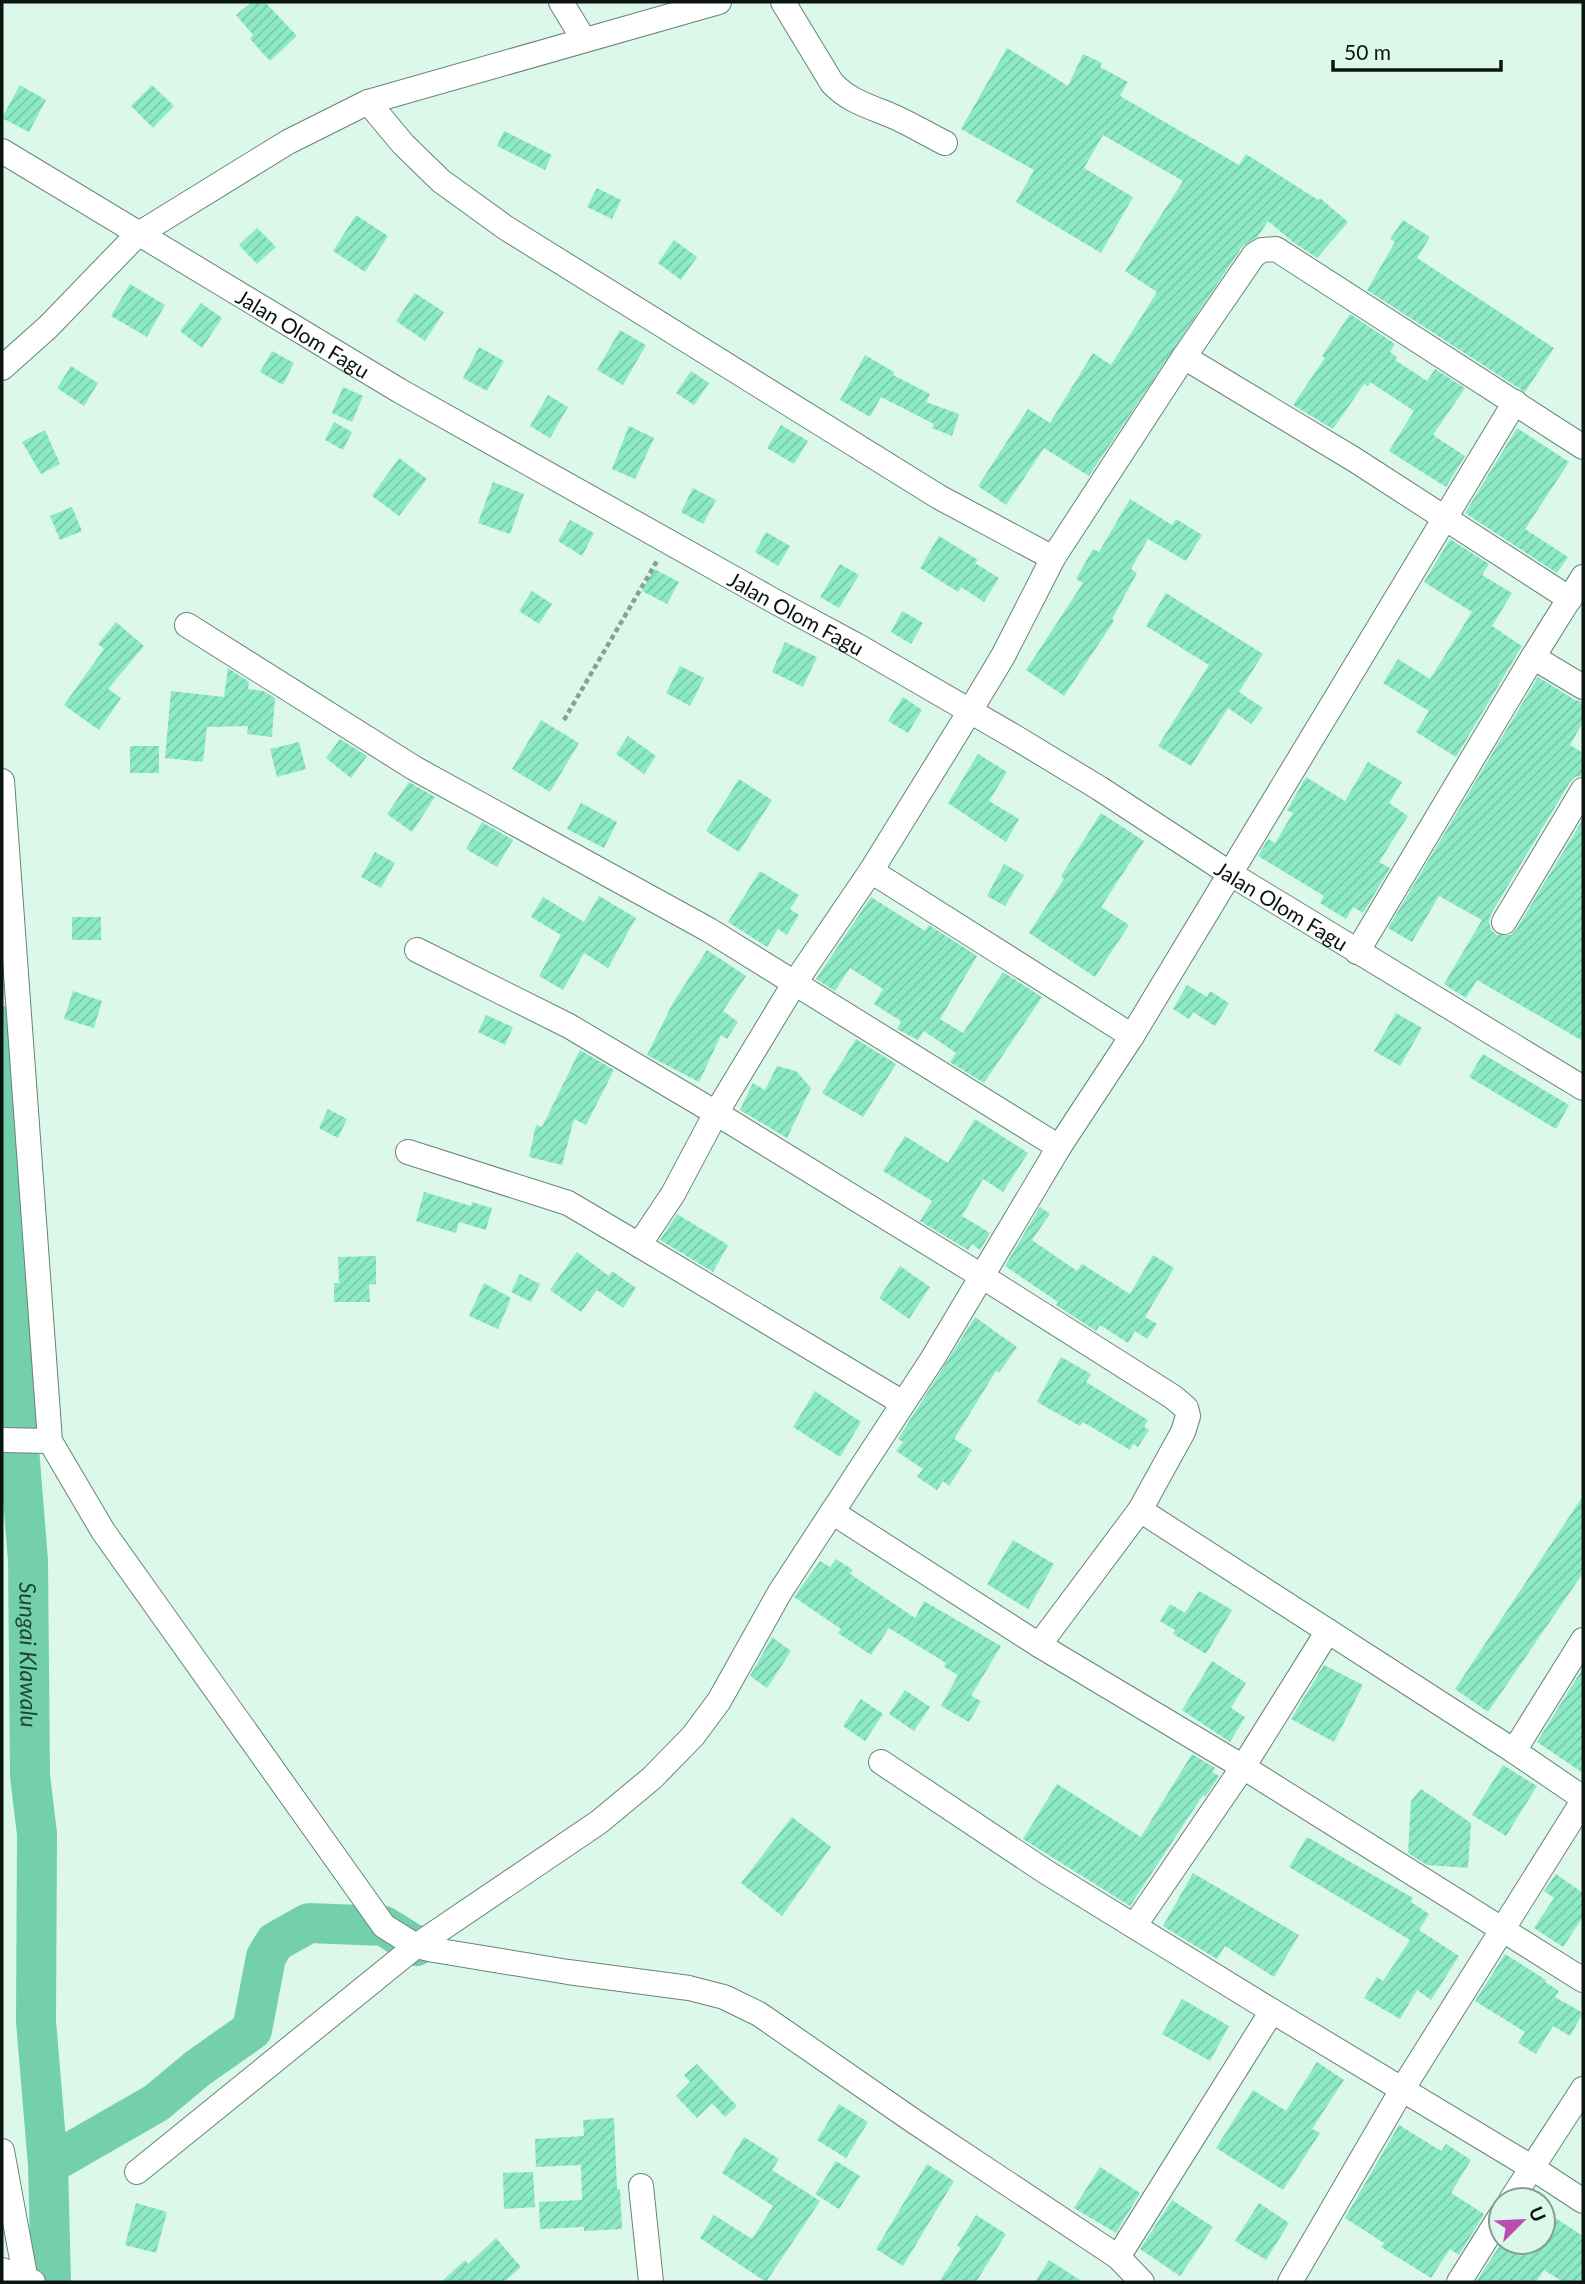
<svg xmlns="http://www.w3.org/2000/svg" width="1585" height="2284" viewBox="0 0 1585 2284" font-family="Lato,sans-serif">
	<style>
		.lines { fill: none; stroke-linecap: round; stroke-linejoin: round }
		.river { stroke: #73cfac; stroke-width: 40 }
		.building { fill: url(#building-hatch) }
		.minor-casing { stroke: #698377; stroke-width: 26 }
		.path { stroke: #899f95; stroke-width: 4.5; stroke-dasharray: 5 3.5; stroke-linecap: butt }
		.minor { stroke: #fff; stroke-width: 24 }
		.labels { text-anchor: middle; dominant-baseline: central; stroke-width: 5; stroke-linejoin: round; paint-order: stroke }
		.street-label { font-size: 21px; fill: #0a1410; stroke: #dbf8eb }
		.water-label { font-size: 23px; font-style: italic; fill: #1e4637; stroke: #dbf8eb }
	</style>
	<defs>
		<pattern id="building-hatch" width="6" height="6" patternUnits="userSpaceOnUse" patternTransform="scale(1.75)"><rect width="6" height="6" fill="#8deac6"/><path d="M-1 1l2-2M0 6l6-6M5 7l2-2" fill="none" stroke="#78c8a9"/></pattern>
	</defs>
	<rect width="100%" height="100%" fill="#dbf8eb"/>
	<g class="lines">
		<g class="river">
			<path id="s1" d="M 2,1026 L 5,1040 L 4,1213 L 17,1424 L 28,1561 L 30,1776 L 37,1834 L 36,2021 L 48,2165 L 51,2282"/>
			<polyline points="48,2165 156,2103 198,2068 252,2030 266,1957 275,1942 309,1923 384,1926 416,1946 418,1945"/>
		</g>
	</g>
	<g class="building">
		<polygon points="252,2 265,2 297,36 270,61 250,39 253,35 236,15"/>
		<polygon points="1007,48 1068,86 1083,54 1102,63 1100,67 1128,82 1120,96 1239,165 1246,154 1318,200 1320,198 1348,222 1317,258 1293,242 1268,221 1258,236 1242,247 1089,476 1044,448 1006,505 978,486 1028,409 1050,423 1093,353 1111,365 1157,292 1125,271 1183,181 1103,135 1084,168 1133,197 1101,253 1016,202 1034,170 961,129"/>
		<polygon points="20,85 46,100 29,132 2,118"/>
		<polygon points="152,85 174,106 153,128 131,106"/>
		<polygon points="504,131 552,155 545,170 497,146"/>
		<polygon points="597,188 621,200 612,219 587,207"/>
		<polygon points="356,215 388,236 365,272 333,251"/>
		<polygon points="1403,220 1430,237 1417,258 1554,348 1525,392 1367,290 1395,242 1390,239"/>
		<polygon points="257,228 276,247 257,264 239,245"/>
		<polygon points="674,240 697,257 681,280 658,263"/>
		<polygon points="130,284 165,305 147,337 111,316"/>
		<polygon points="415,293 444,312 425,341 396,321"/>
		<polygon points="201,303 222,318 202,348 180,331"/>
		<polygon points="1350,314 1395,344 1390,352 1397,357 1395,360 1427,381 1435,369 1465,388 1433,435 1465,456 1446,487 1389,451 1414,411 1370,382 1368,386 1364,384 1333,429 1293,405 1325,358 1322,356"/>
		<polygon points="620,330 646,345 623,385 597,370"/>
		<polygon points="479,347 504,361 487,391 463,378"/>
		<polygon points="272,351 294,363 283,385 260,372"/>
		<polygon points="865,355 894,372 893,375 930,394 926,402 959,414 952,436 932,428 934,424 881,397 870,417 840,400"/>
		<polygon points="71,366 98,383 84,406 57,388"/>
		<polygon points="691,371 709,383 694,405 676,393"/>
		<polygon points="343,387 363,396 352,422 332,413"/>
		<polygon points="548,395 568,407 550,438 530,426"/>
		<polygon points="334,422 352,432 343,450 325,440"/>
		<polygon points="781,425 808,441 794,464 767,448"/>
		<polygon points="629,426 654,438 635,479 612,469"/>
		<polygon points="1517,428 1569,462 1525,529 1568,557 1557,573 1465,513"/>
		<polygon points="45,430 60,464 41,474 22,442"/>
		<polygon points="399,458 427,479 399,516 372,496"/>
		<polygon points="493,482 524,494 510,534 478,523"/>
		<polygon points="693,488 716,500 703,524 681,512"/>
		<polygon points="1130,499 1172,525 1176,519 1202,535 1186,561 1148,539 1131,569 1137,573 1112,619 1114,621 1064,696 1026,670 1083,583 1076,579 1093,549 1099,552"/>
		<polygon points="72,507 82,531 60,540 50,516"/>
		<polygon points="570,520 594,533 582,556 558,541"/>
		<polygon points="766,532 790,546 778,566 755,552"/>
		<polygon points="939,536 978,560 975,563 999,578 984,602 961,587 958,592 920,568"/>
		<polygon points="1450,539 1489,564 1482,575 1512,593 1492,626 1522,646 1456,757 1416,732 1429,711 1383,683 1398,659 1430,679 1472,612 1424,582"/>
		<polygon points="840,564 859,575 839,608 820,597"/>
		<polygon points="654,569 679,582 667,604 642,591"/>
		<polygon points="532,591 552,604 539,624 519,611"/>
		<polygon points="1166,593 1263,654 1239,692 1263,708 1251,724 1228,708 1191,766 1158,746 1209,665 1146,626"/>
		<polygon points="902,611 923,623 911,644 891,632"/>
		<polygon points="116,622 144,646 108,689 121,698 99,730 64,705 104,649 98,644"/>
		<polygon points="785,642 817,657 803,687 772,672"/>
		<polygon points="680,666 704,678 690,706 666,693"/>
		<polygon points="228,668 249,682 248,689 263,691 275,698 272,737 247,734 248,726 207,727 203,762 165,758 171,691 224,697"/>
		<polygon points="1538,677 1575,700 1583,702 1583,722 1570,745 1583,753 1583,775 1575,777 1570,782 1491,914 1489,922 1491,930 1497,935 1511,935 1516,930 1583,819 1583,1041 1477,980 1466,998 1444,984 1482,920 1439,896 1412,942 1388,928"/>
		<polygon points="903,697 922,710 908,733 888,721"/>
		<polygon points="541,720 579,743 550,792 512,769"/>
		<polygon points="628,736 656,756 644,774 616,754"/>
		<polygon points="340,739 367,756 351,778 326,758"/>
		<polygon points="299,742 306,769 277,777 270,749"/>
		<rect x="130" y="746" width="29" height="27"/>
		<polygon points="978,754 1007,772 989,801 1019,819 1006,842 948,803"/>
		<polygon points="1368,762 1402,782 1389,803 1408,816 1379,862 1390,868 1363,913 1353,907 1346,919 1320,903 1324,896 1258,856 1268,839 1275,843 1293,813 1287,810 1306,777 1345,801"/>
		<polygon points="739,779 772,800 739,852 706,831"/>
		<polygon points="409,782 435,797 412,832 387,814"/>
		<polygon points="581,803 617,822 604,848 567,829"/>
		<polygon points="1101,813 1144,841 1101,907 1129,925 1095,977 1029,933 1064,879 1061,876"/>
		<polygon points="482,822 513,840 497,867 466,849"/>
		<polygon points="375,852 395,863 381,888 361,877"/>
		<polygon points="1004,864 1024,875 1005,906 987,896"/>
		<polygon points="760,871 799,895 790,909 799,915 787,935 778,929 767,947 728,922"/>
		<polygon points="599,896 636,918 608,968 584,953 563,990 539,976 561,935 531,917 543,897 584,922"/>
		<polygon points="871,897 925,931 929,925 977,956 940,1019 963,1033 1003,972 1042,997 984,1083 950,1062 956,1053 924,1031 918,1040 897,1029 901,1021 874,1004 883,989 850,968 835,991 816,979"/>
		<rect x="72" y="917" width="29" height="23"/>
		<polygon points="707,950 746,976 723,1011 738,1022 727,1039 721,1035 699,1082 647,1055 673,1003"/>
		<polygon points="1187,985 1207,997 1210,991 1229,1003 1215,1026 1193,1012 1189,1019 1173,1009"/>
		<polygon points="73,991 102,1001 94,1028 64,1019"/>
		<polygon points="1396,1013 1422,1028 1400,1066 1374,1051"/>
		<polygon points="486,1015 513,1027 505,1045 478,1032"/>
		<polygon points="856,1039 896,1064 863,1117 822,1093"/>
		<polygon points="580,1050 614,1070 586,1125 574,1119 562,1165 529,1157 536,1125 542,1127"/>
		<polygon points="1483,1054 1569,1105 1556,1129 1469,1077"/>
		<polygon points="777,1066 796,1071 811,1088 787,1138 740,1110 753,1083 765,1090"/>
		<polygon points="328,1109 347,1119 338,1138 319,1128"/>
		<polygon points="975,1119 1028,1153 1003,1192 983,1179 962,1216 990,1233 980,1250 972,1244 968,1250 920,1221 932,1201 883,1171 905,1136 948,1163"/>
		<polygon points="424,1192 471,1206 472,1202 492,1208 486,1230 459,1222 456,1233 416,1221"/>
		<polygon points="1040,1207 1050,1214 1032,1240 1077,1271 1082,1264 1130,1294 1153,1255 1174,1268 1145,1317 1157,1324 1147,1339 1135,1331 1128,1343 1100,1325 1096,1331 1056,1305 1058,1302 1005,1266"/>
		<polygon points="677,1214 728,1245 713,1272 660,1240"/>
		<polygon points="577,1252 609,1276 612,1271 636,1288 623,1308 597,1290 581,1312 550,1290"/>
		<polygon points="376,1256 376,1284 369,1285 370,1302 334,1302 334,1283 339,1283 338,1257"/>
		<polygon points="900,1266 930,1287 909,1319 879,1298"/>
		<polygon points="520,1274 540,1284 531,1302 511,1292"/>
		<polygon points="484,1283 511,1298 498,1329 469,1316"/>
		<polygon points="975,1317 1017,1347 999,1373 996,1371 954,1439 972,1450 949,1486 943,1481 937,1490 917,1477 923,1469 896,1451 903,1442 898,1439"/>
		<polygon points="1061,1357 1091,1374 1086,1382 1148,1420 1144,1427 1149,1430 1138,1447 1133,1444 1130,1450 1083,1422 1080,1426 1037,1402"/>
		<polygon points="815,1391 861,1422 840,1457 793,1427"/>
		<polygon points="1583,1496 1583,1573 1488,1712 1455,1689"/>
		<polygon points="1013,1540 1054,1564 1028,1609 987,1584"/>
		<polygon points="836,1559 853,1570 850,1574 915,1618 924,1601 1001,1646 971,1696 981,1701 969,1722 941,1706 958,1675 944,1667 946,1663 889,1628 871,1655 838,1633 841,1629 794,1597 820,1561 830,1567"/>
		<polygon points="1199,1591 1232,1610 1206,1654 1173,1634 1175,1630 1160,1621 1170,1604 1185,1613"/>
		<polygon points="772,1637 791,1651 767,1688 750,1676"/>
		<polygon points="1212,1661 1246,1683 1231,1708 1245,1717 1230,1742 1182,1710"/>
		<polygon points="1324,1665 1363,1685 1334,1742 1291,1719"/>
		<polygon points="1583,1668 1583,1773 1537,1742"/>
		<polygon points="905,1690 930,1707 914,1731 889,1714"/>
		<polygon points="861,1699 883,1714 865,1741 843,1726"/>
		<polygon points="1192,1754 1215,1768 1212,1772 1219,1776 1205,1797 1203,1795 1130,1906 1023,1839 1057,1784 1141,1837"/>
		<polygon points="1503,1765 1537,1786 1506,1836 1472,1815"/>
		<polygon points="1421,1789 1471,1823 1468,1868 1427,1865 1408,1853 1411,1801"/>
		<polygon points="792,1817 831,1847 782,1916 741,1883"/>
		<polygon points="1307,1837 1413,1898 1411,1902 1429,1914 1419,1930 1459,1956 1431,2000 1417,1990 1400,2019 1364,1998 1377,1977 1383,1981 1410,1940 1289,1867"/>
		<polygon points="1193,1873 1299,1935 1274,1977 1225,1946 1217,1959 1163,1926"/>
		<polygon points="1556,1874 1583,1893 1583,1917 1563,1947 1534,1928 1554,1898 1544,1891"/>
		<polygon points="1505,1954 1546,1980 1545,1982 1559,1991 1555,1997 1583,2013 1570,2036 1553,2026 1536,2054 1518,2043 1525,2032 1475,2001"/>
		<polygon points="1182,1999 1229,2026 1210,2061 1162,2034"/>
		<polygon points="1317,2062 1344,2080 1312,2129 1320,2133 1283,2190 1216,2148 1253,2090 1286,2111"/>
		<polygon points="697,2064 737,2106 725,2117 712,2103 697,2118 676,2096 690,2082 684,2075"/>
		<polygon points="839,2104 868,2122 846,2158 817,2140"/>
		<polygon points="614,2118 617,2189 620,2189 622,2229 584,2231 584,2227 540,2229 539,2202 582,2200 581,2165 536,2167 535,2139 584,2136 583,2120"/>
		<polygon points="1399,2125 1441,2151 1446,2144 1471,2160 1451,2193 1484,2214 1459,2255 1450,2249 1431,2278 1381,2247 1384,2243 1345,2218"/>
		<polygon points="744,2137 779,2159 772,2170 820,2201 766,2282 700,2238 714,2215 752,2239 773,2206 722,2173"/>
		<polygon points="836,2161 860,2176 839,2209 815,2194"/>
		<polygon points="927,2164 954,2181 903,2266 876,2249"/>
		<polygon points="1100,2167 1140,2193 1116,2233 1074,2208"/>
		<polygon points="533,2172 535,2207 504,2209 503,2173"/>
		<polygon points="1172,2200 1213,2227 1180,2276 1140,2249"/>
		<polygon points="136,2203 167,2212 156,2253 125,2245"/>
		<polygon points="1259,2203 1289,2223 1266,2260 1235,2241"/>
		<polygon points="1543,2210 1583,2236 1583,2282 1563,2282 1544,2270 1536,2282 1476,2282 1502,2242 1543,2242"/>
		<polygon points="976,2215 1006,2234 976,2282 939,2282 961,2248 957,2246"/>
		<polygon points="496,2238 521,2267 504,2282 441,2282 465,2260 468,2264"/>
		<polygon points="1049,2260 1083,2282 1035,2282"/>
	</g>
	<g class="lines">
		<g class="minor-casing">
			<g id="minor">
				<polyline points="561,2 584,40"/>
				<path d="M 783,2 L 832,83 C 849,101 868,106 890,115 C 909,123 927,134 945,143"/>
				<polyline points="368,102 403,144 441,181 506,228 939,497 1053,558"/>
				<path id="s2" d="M 2,151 L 400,391 L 774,601 L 856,645 L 1013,736 L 1099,788 L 1229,873 L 1583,1088"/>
				<polyline points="1184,357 1355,460 1570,599"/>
				<polyline points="2,368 48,327 137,235 288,142 368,102 719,2"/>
				<polyline points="1583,577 1533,657 1583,687"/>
				<polyline points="187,625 414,768 709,930 1059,1147"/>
				<polyline points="2,781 50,1441 103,1531 384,1926 416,1946 434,1950 568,1972 689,1988 724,1997 759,2014 915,2122 1118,2257 1142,2282"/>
				<polyline points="871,871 1132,1036"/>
				<polyline points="1504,922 1583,790"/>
				<polyline points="417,950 569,1026 716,1113 980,1275 1173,1397 1186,1408 1188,1416 1183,1432 1140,1510 1039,1645"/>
				<polyline points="1357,952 1533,657"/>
				<polyline points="408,1152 568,1203 639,1245 673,1194 716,1113 794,984 871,871 970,711 1003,656 1053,558 1184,357 1254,255 1262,250 1276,249 1583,447"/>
				<polyline points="639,1245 903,1403"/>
				<polyline points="2,1440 50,1441"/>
				<polyline points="1140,1510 1514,1751"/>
				<polyline points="832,1512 1039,1645 1243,1767 1583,1980"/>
				<polyline points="1583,1640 1514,1751 1583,1798"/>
				<polyline points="881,1762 1046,1872 1272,2011 1531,2167 1583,2201"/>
				<polyline points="1135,1925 1243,1767 1328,1631"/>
				<polyline points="2,2151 26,2281"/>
				<polyline points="137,2172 416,1946 599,1822 652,1778 693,1736 719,1701 780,1592 933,1358 1059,1147 1132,1036 1515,402"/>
				<polyline points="641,2186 651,2282"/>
				<polyline points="1511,2200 1583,2089"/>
				<polyline points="1118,2257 1272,2011"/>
				<polyline points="2,2270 33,2282"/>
				<polyline points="1290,2282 1403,2088 1583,1801"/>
				<polyline points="1459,2282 1501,2215"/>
			</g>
		</g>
		<polyline class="path" points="564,720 657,561"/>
		<use href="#minor" class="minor"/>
	</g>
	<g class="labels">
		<g class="street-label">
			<text stroke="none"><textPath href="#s2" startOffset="352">Jalan Olom Fagu</textPath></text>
			<text stroke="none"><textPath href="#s2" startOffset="919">Jalan Olom Fagu</textPath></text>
			<text stroke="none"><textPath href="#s2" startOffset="1486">Jalan Olom Fagu</textPath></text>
		</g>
		<g class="water-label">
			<text stroke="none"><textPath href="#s1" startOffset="630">Sungai Klawalu</textPath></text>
		</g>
	</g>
	<rect width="1585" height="2284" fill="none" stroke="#0a1410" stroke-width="7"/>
	<g transform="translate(1522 2221) rotate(66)"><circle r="33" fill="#dbf8eb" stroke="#879d93" stroke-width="2"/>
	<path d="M0-5L12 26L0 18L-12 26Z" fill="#b94eaf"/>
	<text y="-10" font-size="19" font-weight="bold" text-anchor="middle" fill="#0a1410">U</text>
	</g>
	<path d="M1333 60v10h168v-10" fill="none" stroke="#0a1410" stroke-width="3.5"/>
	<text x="1344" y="60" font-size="21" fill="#0a1410" stroke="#dbf8eb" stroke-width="5" paint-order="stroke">50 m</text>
</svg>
